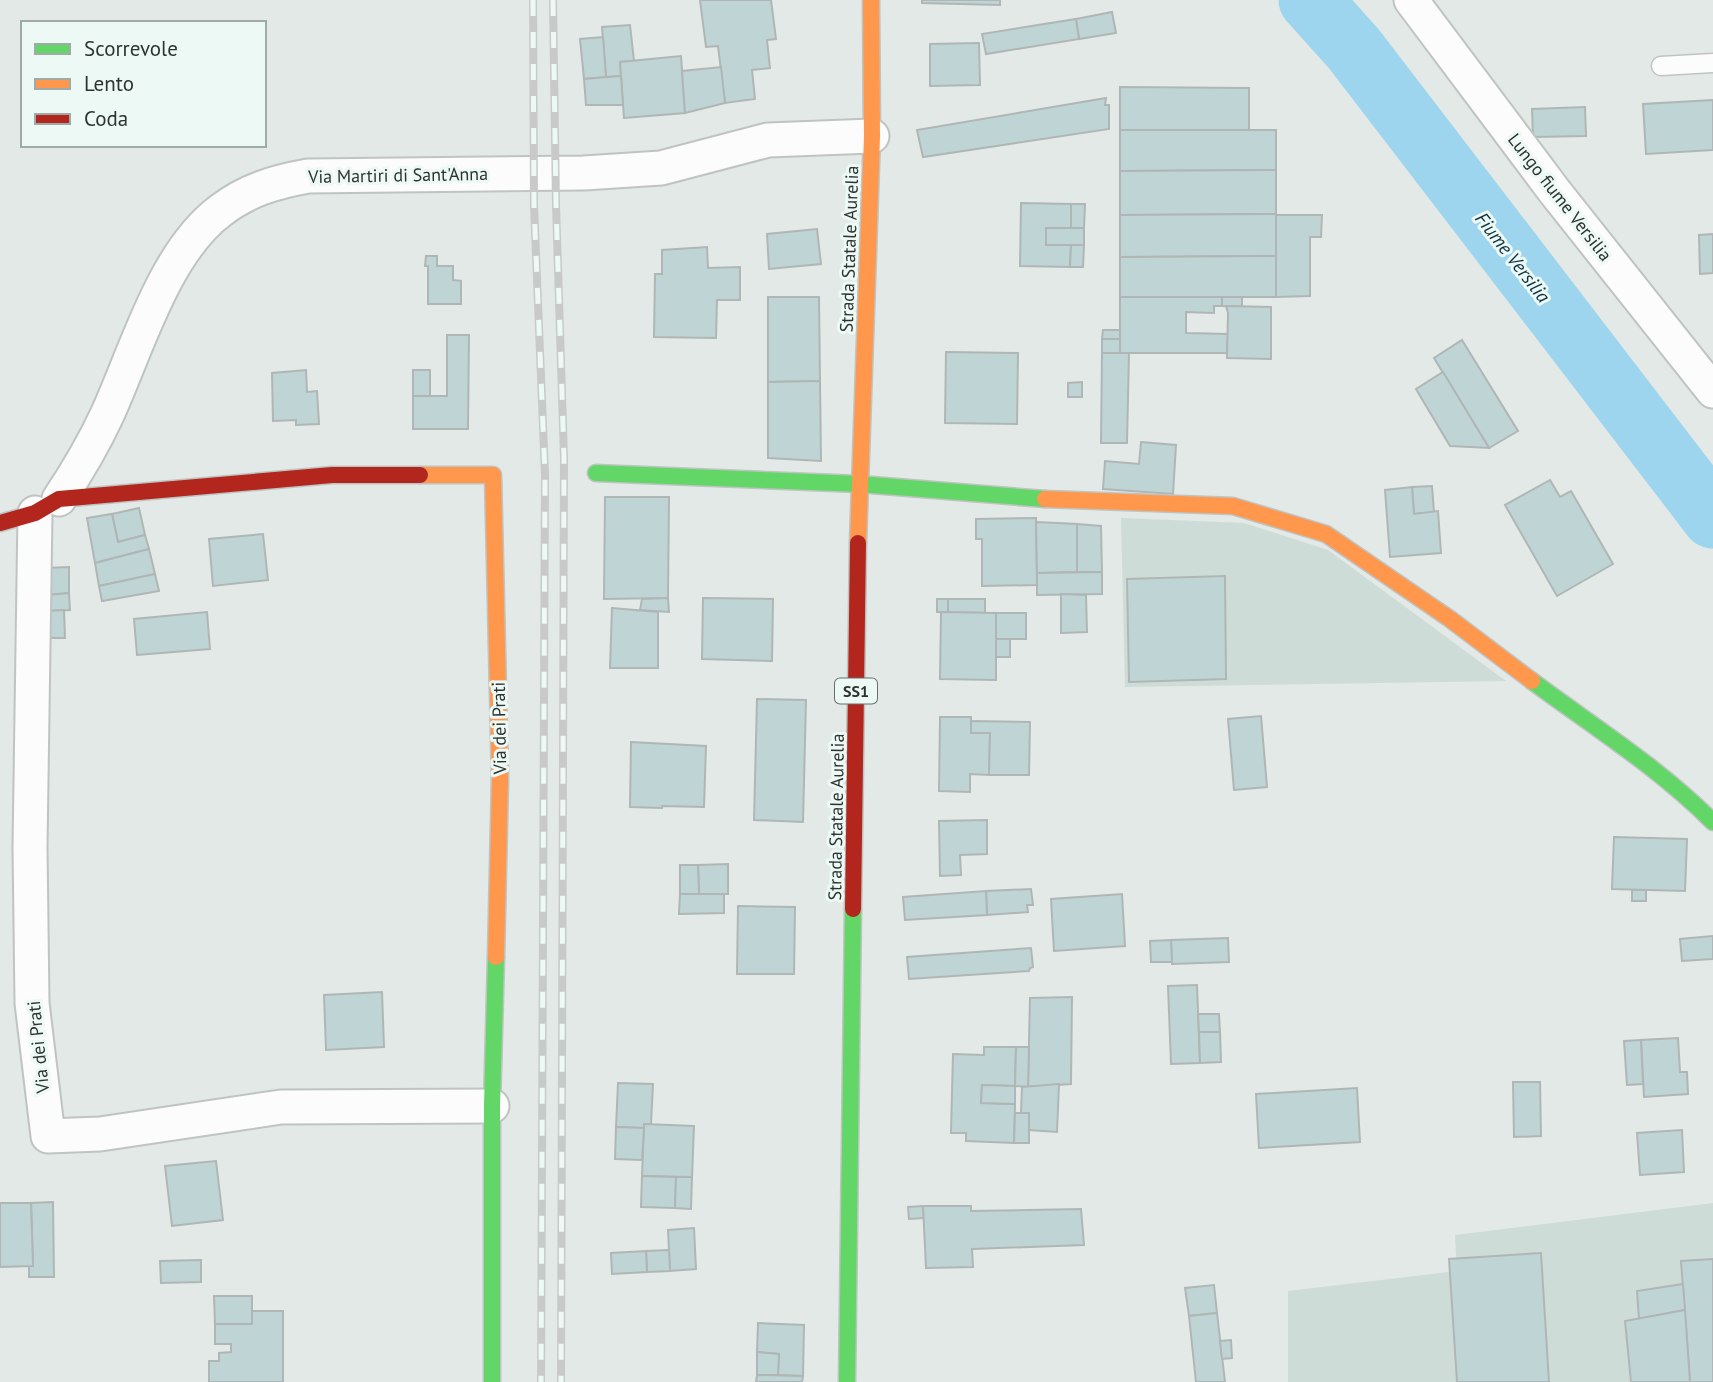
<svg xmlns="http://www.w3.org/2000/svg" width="1713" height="1382" viewBox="0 0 1713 1382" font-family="'PT Sans',sans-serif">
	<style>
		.built { fill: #cedcd7 }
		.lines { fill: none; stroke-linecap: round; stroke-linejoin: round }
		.river { stroke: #9dd4ee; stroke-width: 63 }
		.building { fill: #bfd5d5; stroke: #b0b6b5; stroke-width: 2 }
		.lane-casing { stroke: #bfc4c2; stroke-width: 21 }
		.street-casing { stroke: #bfc4c2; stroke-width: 37 }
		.fast-casing { stroke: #bfc4c2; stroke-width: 19 }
		.slow-casing { stroke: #bfc4c2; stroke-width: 19 }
		.jam-casing { stroke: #bfc4c2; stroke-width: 19 }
		.lane { stroke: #fbfcfb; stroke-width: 18 }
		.street { stroke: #fbfcfb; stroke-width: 33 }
		.fast { stroke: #63d668; stroke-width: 16 }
		.slow { stroke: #ff974d; stroke-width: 16 }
		.jam { stroke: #b3261e; stroke-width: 16 }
		.rail-casing { stroke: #c8cac9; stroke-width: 8 }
		.rail { stroke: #ecf9f4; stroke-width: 5; stroke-dasharray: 16; stroke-linecap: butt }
		.labels { text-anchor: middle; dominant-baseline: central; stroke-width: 6; stroke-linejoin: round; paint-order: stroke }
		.shield { fill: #ecf9f4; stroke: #676e6c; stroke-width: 2 }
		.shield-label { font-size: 16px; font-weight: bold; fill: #2e3331 }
		.street-label { font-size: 18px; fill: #2e3331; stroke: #ecf9f4 }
		.water-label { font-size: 19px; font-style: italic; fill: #0f3242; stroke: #ecf9f4 }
	</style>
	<rect width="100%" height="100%" fill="#e2e9e6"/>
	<g class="built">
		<polygon points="1121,518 1244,523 1328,550 1506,681 1125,687"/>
		<polygon points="1713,1203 1713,1382 1288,1382 1288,1291 1457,1271 1455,1235"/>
	</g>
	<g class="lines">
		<polyline class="river" points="1310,0 1354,49 1713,517"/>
	</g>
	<g class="building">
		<polygon points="700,0 771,0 776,39 767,40 770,68 752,70 755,99 725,103 718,46 706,47"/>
		<polygon points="922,0 1000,0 1000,5 922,3"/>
		<polygon points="1112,12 1116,33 1079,39 1076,19"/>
		<polygon points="1076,19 1079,39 986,54 982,34"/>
		<polygon points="630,25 634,61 620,62 621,76 606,77 602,27"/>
		<polygon points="603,37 606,77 584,79 580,39"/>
		<polygon points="979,43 980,85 930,86 930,44"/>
		<polygon points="681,56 685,113 624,118 620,62"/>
		<polygon points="721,67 725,103 685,113 682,71"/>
		<polygon points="621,76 623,105 586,105 584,79"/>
		<polygon points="1120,87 1249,88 1249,130 1120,130"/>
		<polygon points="1106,98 1105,105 1109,105 1109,129 923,157 917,130"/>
		<polygon points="1713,100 1713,150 1646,154 1643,104"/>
		<polygon points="1585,107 1586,136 1533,137 1532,109"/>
		<polygon points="1120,130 1276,130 1276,170 1120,171"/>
		<polygon points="1276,170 1276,214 1120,215 1120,171"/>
		<polygon points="1021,203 1071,204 1071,228 1046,228 1046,245 1071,245 1070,267 1020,266"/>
		<polygon points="1071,204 1085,204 1084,228 1071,228"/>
		<polygon points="1276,214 1276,256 1120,257 1120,215"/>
		<polygon points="1276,215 1322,215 1321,237 1310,237 1310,296 1276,297"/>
		<rect x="1046" y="228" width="38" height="17"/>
		<polygon points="817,229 821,264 769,269 767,234"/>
		<polygon points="1713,234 1713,273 1700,274 1699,235"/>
		<polygon points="1071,245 1084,245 1083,267 1070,267"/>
		<polygon points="707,247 708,268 740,267 740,300 717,300 716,338 654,337 655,274 662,274 662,250"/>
		<polygon points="426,256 437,256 437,266 453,266 453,280 461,281 461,304 428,304 428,266 425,266"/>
		<polygon points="1276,256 1276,297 1120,297 1120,257"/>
		<polygon points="768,297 819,297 820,381 768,382"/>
		<polygon points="1120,297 1222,297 1222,306 1214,306 1214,313 1186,312 1186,333 1228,334 1227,353 1120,353"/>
		<polygon points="1222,297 1242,297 1242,307 1222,306"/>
		<polygon points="1226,306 1271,307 1271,359 1227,358 1228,313"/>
		<polygon points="1103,330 1120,330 1120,339 1102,339"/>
		<polygon points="447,335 469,335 468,429 413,429 413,396 447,396"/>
		<rect x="1102" y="339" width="18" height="14"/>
		<polygon points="1462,340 1518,431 1489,448 1434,358"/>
		<polygon points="946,352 1018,353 1017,424 945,423"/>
		<polygon points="1102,353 1129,353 1127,443 1101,443"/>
		<polygon points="306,370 307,392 317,391 319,424 296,425 296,420 273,421 272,373"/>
		<rect x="413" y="370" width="17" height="26"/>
		<polygon points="1443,372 1489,448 1450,446 1416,389"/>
		<polygon points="820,381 821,461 768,458 768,382"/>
		<polygon points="1082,382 1082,397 1068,397 1068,383"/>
		<polygon points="1141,442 1176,445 1173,494 1103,489 1105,461 1139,464"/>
		<polygon points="1550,480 1560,497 1571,491 1613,564 1557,596 1505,505"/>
		<polygon points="1432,486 1434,512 1414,514 1412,487"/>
		<polygon points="1412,487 1414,514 1438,511 1441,553 1390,557 1385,490"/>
		<polygon points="605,497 669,497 668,598 604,599"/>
		<polygon points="139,508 145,535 118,542 112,514"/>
		<polygon points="112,514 118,542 145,535 149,549 95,563 87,518"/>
		<polygon points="1036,518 1037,585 982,586 982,539 976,539 976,519"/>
		<polygon points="1036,522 1077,524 1077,572 1037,573"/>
		<polygon points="1077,524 1101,526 1102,572 1077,572"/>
		<polygon points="263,534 268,580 213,586 209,539"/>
		<polygon points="149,549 155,574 99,586 95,563"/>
		<polygon points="69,567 69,593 47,595 46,568"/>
		<polygon points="1102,572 1102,594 1037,595 1037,573"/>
		<polygon points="155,574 159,591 102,601 99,586"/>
		<polygon points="1225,576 1226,679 1129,682 1127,579"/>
		<polygon points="69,593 70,610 47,611 47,595"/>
		<polygon points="1061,594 1086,595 1087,632 1061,633"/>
		<polygon points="668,598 669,612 640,610 642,599"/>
		<polygon points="703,598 773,599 772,661 702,659"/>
		<rect x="937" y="599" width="11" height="13"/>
		<polygon points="948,599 985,599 985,613 948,612"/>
		<polygon points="612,608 658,612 658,668 610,668"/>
		<polygon points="64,610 65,638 47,638 47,611"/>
		<polygon points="207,612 210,649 137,655 134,619"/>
		<polygon points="941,612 996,613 996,680 940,679"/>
		<rect x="996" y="613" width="30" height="26"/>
		<rect x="996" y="639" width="14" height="18"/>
		<polygon points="757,699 806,700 803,822 754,820"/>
		<polygon points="1261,716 1267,787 1234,790 1228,719"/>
		<polygon points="940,717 971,717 971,733 990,733 989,775 970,774 970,792 939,791"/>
		<polygon points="971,721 1030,722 1029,775 989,775 990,733 971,733"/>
		<polygon points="631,742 706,746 704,807 662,806 662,808 630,807"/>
		<polygon points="987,820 987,854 960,855 961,875 940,876 939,821"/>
		<polygon points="1614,837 1687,839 1685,891 1612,889"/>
		<polygon points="728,864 728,894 699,894 698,865"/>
		<polygon points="680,865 698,865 699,894 680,894"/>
		<polygon points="1031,889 1033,905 1027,905 1028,912 987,915 986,891"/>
		<rect x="1632" y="890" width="14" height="11"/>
		<polygon points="986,891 987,915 905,920 903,897"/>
		<polygon points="680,894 724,894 724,913 679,914"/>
		<polygon points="1122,894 1125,946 1054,951 1051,899"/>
		<polygon points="738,906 795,907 794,974 737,974"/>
		<polygon points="1713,936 1713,959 1682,961 1680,939"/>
		<polygon points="1228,938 1229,962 1172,964 1171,940"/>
		<polygon points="1171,940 1172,962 1151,962 1150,941"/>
		<polygon points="1031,948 1033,967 1030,968 1029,971 909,979 907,957"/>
		<polygon points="1197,985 1200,1063 1171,1064 1168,986"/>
		<polygon points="382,992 384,1047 326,1050 324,995"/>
		<polygon points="1072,997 1071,1084 1028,1087 1030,998"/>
		<polygon points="1198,1014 1219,1014 1220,1032 1199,1032"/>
		<polygon points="1199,1032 1220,1032 1221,1062 1200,1063"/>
		<polygon points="1678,1038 1680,1072 1687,1072 1688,1094 1644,1097 1641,1040"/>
		<polygon points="1641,1040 1643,1084 1627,1085 1624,1041"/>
		<polygon points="984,1047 1016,1047 1015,1086 982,1085 981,1103 1015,1104 1014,1143 966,1141 966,1133 951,1133 953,1054 984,1055"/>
		<polygon points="1016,1047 1029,1047 1028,1087 1015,1086"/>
		<polygon points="1513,1082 1540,1082 1541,1136 1514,1137"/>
		<polygon points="618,1083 653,1084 651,1124 644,1124 644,1128 616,1127"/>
		<polygon points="1059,1084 1057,1132 1029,1130 1029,1113 1021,1113 1022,1087"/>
		<polygon points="982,1085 1015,1086 1015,1104 981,1103"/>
		<polygon points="1357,1088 1360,1142 1259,1148 1256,1094"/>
		<polygon points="1015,1113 1029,1113 1029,1143 1014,1143"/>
		<polygon points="644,1124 694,1126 692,1177 642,1176"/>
		<polygon points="616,1127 644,1128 642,1160 615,1159"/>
		<polygon points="1682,1130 1684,1172 1640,1175 1637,1133"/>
		<polygon points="216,1161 223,1220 172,1226 165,1166"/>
		<polygon points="642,1176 676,1177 675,1208 641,1207"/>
		<polygon points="676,1177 692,1177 691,1209 675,1208"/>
		<polygon points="53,1202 54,1277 29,1277 29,1266 33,1266 31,1203"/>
		<polygon points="0,1203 31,1203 33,1266 0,1267"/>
		<polygon points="923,1206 924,1218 909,1219 908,1207"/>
		<polygon points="923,1206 971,1206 971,1211 1081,1209 1084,1245 972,1249 973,1267 926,1268"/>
		<polygon points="694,1228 696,1269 670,1271 668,1230"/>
		<polygon points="669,1250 670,1271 647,1272 646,1251"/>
		<polygon points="646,1251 647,1272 612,1274 611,1253"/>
		<polygon points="1541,1253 1549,1382 1457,1382 1449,1259"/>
		<polygon points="1713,1259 1713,1382 1690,1382 1681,1261"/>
		<polygon points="201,1260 201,1282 161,1283 160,1261"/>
		<polygon points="1683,1284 1685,1310 1639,1319 1637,1291"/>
		<polygon points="1214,1285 1217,1313 1189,1316 1185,1288"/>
		<polygon points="214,1296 252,1296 252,1324 215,1324"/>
		<polygon points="1685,1310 1690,1382 1631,1382 1625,1321"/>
		<polygon points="252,1311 283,1311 283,1382 209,1382 209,1361 219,1361 219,1353 231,1352 231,1344 215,1344 215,1324 252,1324"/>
		<polygon points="1217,1313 1225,1382 1196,1382 1189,1316"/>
		<polygon points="758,1323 804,1325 803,1376 778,1375 779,1354 757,1352"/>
		<polygon points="1231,1340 1232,1358 1222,1359 1220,1341"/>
		<polygon points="757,1352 779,1354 778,1375 757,1375"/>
		<polygon points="757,1375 803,1376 802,1382 756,1382"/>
	</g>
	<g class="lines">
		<g class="lane-casing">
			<polyline id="lane" points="1661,66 1713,63"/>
		</g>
		<g class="street-casing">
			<g id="street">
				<polyline points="1411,0 1555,192 1713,391"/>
				<path d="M 59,499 C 77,472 93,445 107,415 C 136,352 163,254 220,211 C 247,190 275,182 308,176 L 584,173 L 661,168 L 768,140 L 872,136"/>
				<polyline points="35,513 30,847 32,1003 48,1136 100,1134 281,1107 492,1106"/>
			</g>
		</g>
		<g class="fast-casing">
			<g id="fast">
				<polyline points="596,473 859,484 1045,499"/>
				<path d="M 1532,681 C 1594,727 1658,767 1713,822"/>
				<polyline points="492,1382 492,1106 496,957"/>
				<polyline points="847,1382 853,909"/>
			</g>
		</g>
		<g class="slow-casing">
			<g id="slow">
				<polyline points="420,475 493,475 500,779 496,957"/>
				<polyline points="1045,499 1233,506 1326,534 1450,619 1532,681"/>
				<polyline points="858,543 872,136 871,0"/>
			</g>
		</g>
		<g class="jam-casing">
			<g id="jam">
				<polyline points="0,523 35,513 59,499 332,475 420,475"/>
				<polyline points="853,909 858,543"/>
			</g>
		</g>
		<use href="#lane" class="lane"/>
		<use href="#street" class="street"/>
		<use href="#fast" class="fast"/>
		<use href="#slow" class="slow"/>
		<use href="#jam" class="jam"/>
		<g class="rail-casing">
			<g id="rail">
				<polyline points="533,0 534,205 545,475 541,1382"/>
				<polyline points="553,0 556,205 564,458 561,1382"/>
			</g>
		</g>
		<use href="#rail" class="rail"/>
	</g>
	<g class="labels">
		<rect class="shield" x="835" y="678.5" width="42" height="25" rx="5"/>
		<g class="shield-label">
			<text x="856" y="691">SS1</text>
		</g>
		<g class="street-label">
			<text transform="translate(398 175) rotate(-1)">Via Martiri di Sant'Anna</text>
			<text transform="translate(1560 197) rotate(52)">Lungo fiume Versilia</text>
			<text transform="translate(849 249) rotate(-88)">Strada Statale Aurelia</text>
			<text transform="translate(499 728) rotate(-91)">Via dei Prati</text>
			<text transform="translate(836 817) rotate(-89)">Strada Statale Aurelia</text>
			<text transform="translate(38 1047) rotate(-96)">Via dei Prati</text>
		</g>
		<g class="water-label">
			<text transform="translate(1513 257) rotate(52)">Fiume Versilia</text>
		</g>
	</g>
	<rect x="21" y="21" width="245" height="126" fill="#ecf9f4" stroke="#a0aaa6" stroke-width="2"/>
	<rect x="35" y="44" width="35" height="10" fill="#63d668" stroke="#a0aaa6" stroke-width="2"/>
	<text x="84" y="56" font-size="21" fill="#2e3331">Scorrevole</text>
	<rect x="35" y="79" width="35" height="10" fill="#ff974d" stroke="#a0aaa6" stroke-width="2"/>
	<text x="84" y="91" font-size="21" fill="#2e3331">Lento</text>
	<rect x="35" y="114" width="35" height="10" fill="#b3261e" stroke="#a0aaa6" stroke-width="2"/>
	<text x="84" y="126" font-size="21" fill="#2e3331">Coda</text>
</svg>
